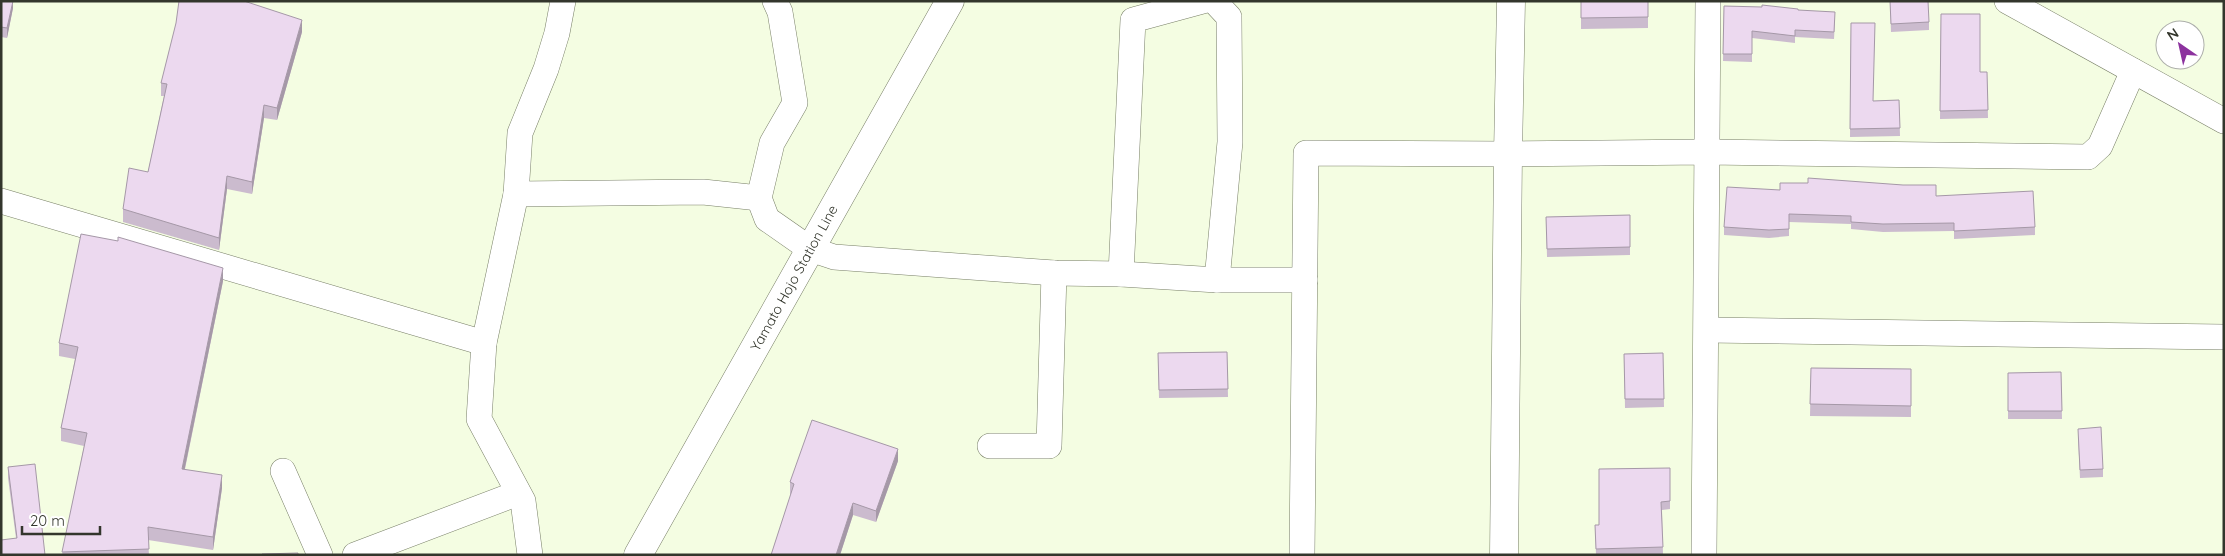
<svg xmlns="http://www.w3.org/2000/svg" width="2225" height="556" viewBox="0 0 2225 556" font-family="Quicksand,sans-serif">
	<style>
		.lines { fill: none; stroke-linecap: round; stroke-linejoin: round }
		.street-casing { stroke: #787f67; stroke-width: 26 }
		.secondary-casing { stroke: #787f67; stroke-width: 29 }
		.street { stroke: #fff; stroke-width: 25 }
		.secondary { stroke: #fff; stroke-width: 28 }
		.wall { fill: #cbbbce }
		.shaded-wall { fill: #a598a7 }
		.building { fill: #ecd9ef; stroke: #a598a7 }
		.labels { text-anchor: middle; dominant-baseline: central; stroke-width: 4.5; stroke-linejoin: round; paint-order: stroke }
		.street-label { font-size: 14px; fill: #33362c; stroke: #fff }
	</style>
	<rect width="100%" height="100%" fill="#f4fde2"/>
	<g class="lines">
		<g class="street-casing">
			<g id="street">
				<polyline points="775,1 780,12 795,103 772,143 759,198 767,219 810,249 834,257 1054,273 1121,274 1217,280 1305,280"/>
				<polyline points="1214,1 1229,17 1230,142 1217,280"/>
				<polyline points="2007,1 2224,121"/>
				<polyline points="516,194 703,192 759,198"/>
				<polyline points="1,201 484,343"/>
				<polyline points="1121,274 1133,20 1203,1"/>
				<polyline points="1707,330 2224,337"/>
				<polyline points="990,446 1049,446 1054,273"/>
				<polyline points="283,471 320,555"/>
				<polyline points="355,555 518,493"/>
				<polyline points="530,555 523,501 479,419 484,343 516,194 520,133 546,69 557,33 563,1"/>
				<polyline points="1302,555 1306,153 1508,154 1707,152 2088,157 2100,146 2133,71"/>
				<polyline points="1704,555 1708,1"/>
			</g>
		</g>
		<g class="secondary-casing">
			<g id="secondary">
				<polyline points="638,555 950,1"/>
				<polyline points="1504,555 1508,154 1511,1"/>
			</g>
		</g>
		<use href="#street" class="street"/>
		<use href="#secondary" class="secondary"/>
	</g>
	<g class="wall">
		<polygon points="1,1 13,1 13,8 7,38 1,37"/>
		<polygon points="1581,1 1648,1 1648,28 1581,29"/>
		<polygon points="1890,1 1929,22 1929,30 1891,32"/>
		<polygon points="1724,6 1798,10 1835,20 1834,39 1795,37 1795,43 1752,38 1752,62 1723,61"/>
		<polygon points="1941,14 1980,72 1987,72 1988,118 1940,119"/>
		<polygon points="1851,23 1873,101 1899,100 1900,136 1850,137"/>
		<polygon points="302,32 277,120 264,118 252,194 227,189 219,250 123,222 123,209 148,172 164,96 161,96 161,83"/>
		<polygon points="1780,190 1936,196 2035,227 2035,235 1954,239 1954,231 1883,232 1851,229 1851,224 1789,222 1789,236 1769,238 1724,235 1724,227"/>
		<polygon points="1630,215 1630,255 1547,257 1546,217"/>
		<polygon points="223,281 185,469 222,488 213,550 148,540 149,555 62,555 84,446 61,441 61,428 75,359 59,356 59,343"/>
		<polygon points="1227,352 1228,397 1159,398 1158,353"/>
		<polygon points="1663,353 1664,407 1625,408 1624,354"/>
		<polygon points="1811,368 1911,369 1911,417 1810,416"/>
		<polygon points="2061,372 2062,419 2008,419 2008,373"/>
		<polygon points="2078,437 2103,469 2103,477 2080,478"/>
		<polygon points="898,461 876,522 853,515 840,555 771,555 791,494 790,494 790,482"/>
		<polygon points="8,467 45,555 16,538 8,478"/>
		<polygon points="1670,468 1670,509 1662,510 1663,555 1596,555 1595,525 1599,525"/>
	</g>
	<g class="shaded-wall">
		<polygon points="13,1 13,8 7,38 7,28"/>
		<polygon points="302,20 302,32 277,120 277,108"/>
		<polygon points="264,105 264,118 252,194 252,182"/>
		<polygon points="227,176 227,189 219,250 219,238"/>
		<polygon points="223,268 223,281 182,482 182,469"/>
		<polygon points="898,449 898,461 876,522 876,511"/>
		<polygon points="222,475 222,488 213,550 213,537"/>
		<polygon points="853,503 853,515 840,555 836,555"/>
	</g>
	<g class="building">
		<polygon points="1,1 13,1 7,28 1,27"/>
		<polygon points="179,1 244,1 302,20 277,108 264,105 252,182 227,176 219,238 123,209 129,168 148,172 167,84 161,83 176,23"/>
		<polygon points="1581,1 1648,1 1648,17 1581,18"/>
		<polygon points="1890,1 1928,1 1929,22 1891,24"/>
		<polygon points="1762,5 1798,9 1798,10 1835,12 1834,32 1795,30 1795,36 1752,31 1752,54 1723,54 1724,6 1762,7"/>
		<polygon points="1941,14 1980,14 1980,72 1987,72 1988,110 1940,111"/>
		<polygon points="1851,23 1875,23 1873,101 1899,100 1900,128 1850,129"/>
		<polygon points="1808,178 1903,185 1936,185 1936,196 2033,191 2035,227 1954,231 1954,223 1883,224 1851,222 1851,216 1789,214 1789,229 1769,230 1724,227 1727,187 1780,190 1780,183 1808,183"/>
		<polygon points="1630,215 1630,247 1547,249 1546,217"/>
		<polygon points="81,234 118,241 118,237 223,268 182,469 222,475 213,537 148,527 149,549 62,552 87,433 61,428 78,347 59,343"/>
		<polygon points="1227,352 1228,389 1159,390 1158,353"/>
		<polygon points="1663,353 1664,399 1625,399 1624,354"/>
		<polygon points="1811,368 1911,369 1911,406 1810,404"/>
		<polygon points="2061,372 2062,411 2008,411 2008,373"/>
		<polygon points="812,420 898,449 876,511 853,503 836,555 771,555 794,484 790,482"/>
		<polygon points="2101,427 2103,469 2080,470 2078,429"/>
		<polygon points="35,464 45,555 1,555 1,540 17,538 8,467"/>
		<polygon points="1670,468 1670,501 1661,502 1663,547 1596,549 1595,525 1599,525 1599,469"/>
		<polygon points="298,553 298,555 262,555 262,554"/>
	</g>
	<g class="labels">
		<g class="street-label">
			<text transform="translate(794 278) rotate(-61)">Yamato Hojo Station Line</text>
		</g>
	</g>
	<rect width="2225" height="556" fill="none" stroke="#33362c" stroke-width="5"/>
	<g transform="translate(2180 45) rotate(326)"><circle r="24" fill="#ffffff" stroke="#adafab"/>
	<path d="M0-4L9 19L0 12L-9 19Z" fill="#8c329e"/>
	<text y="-8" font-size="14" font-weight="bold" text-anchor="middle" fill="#33362c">N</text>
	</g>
	<path d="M22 526v8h78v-8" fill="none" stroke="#33362c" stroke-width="2.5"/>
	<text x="30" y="526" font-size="15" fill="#33362c" stroke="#ffffff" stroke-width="4" paint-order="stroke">20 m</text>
</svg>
